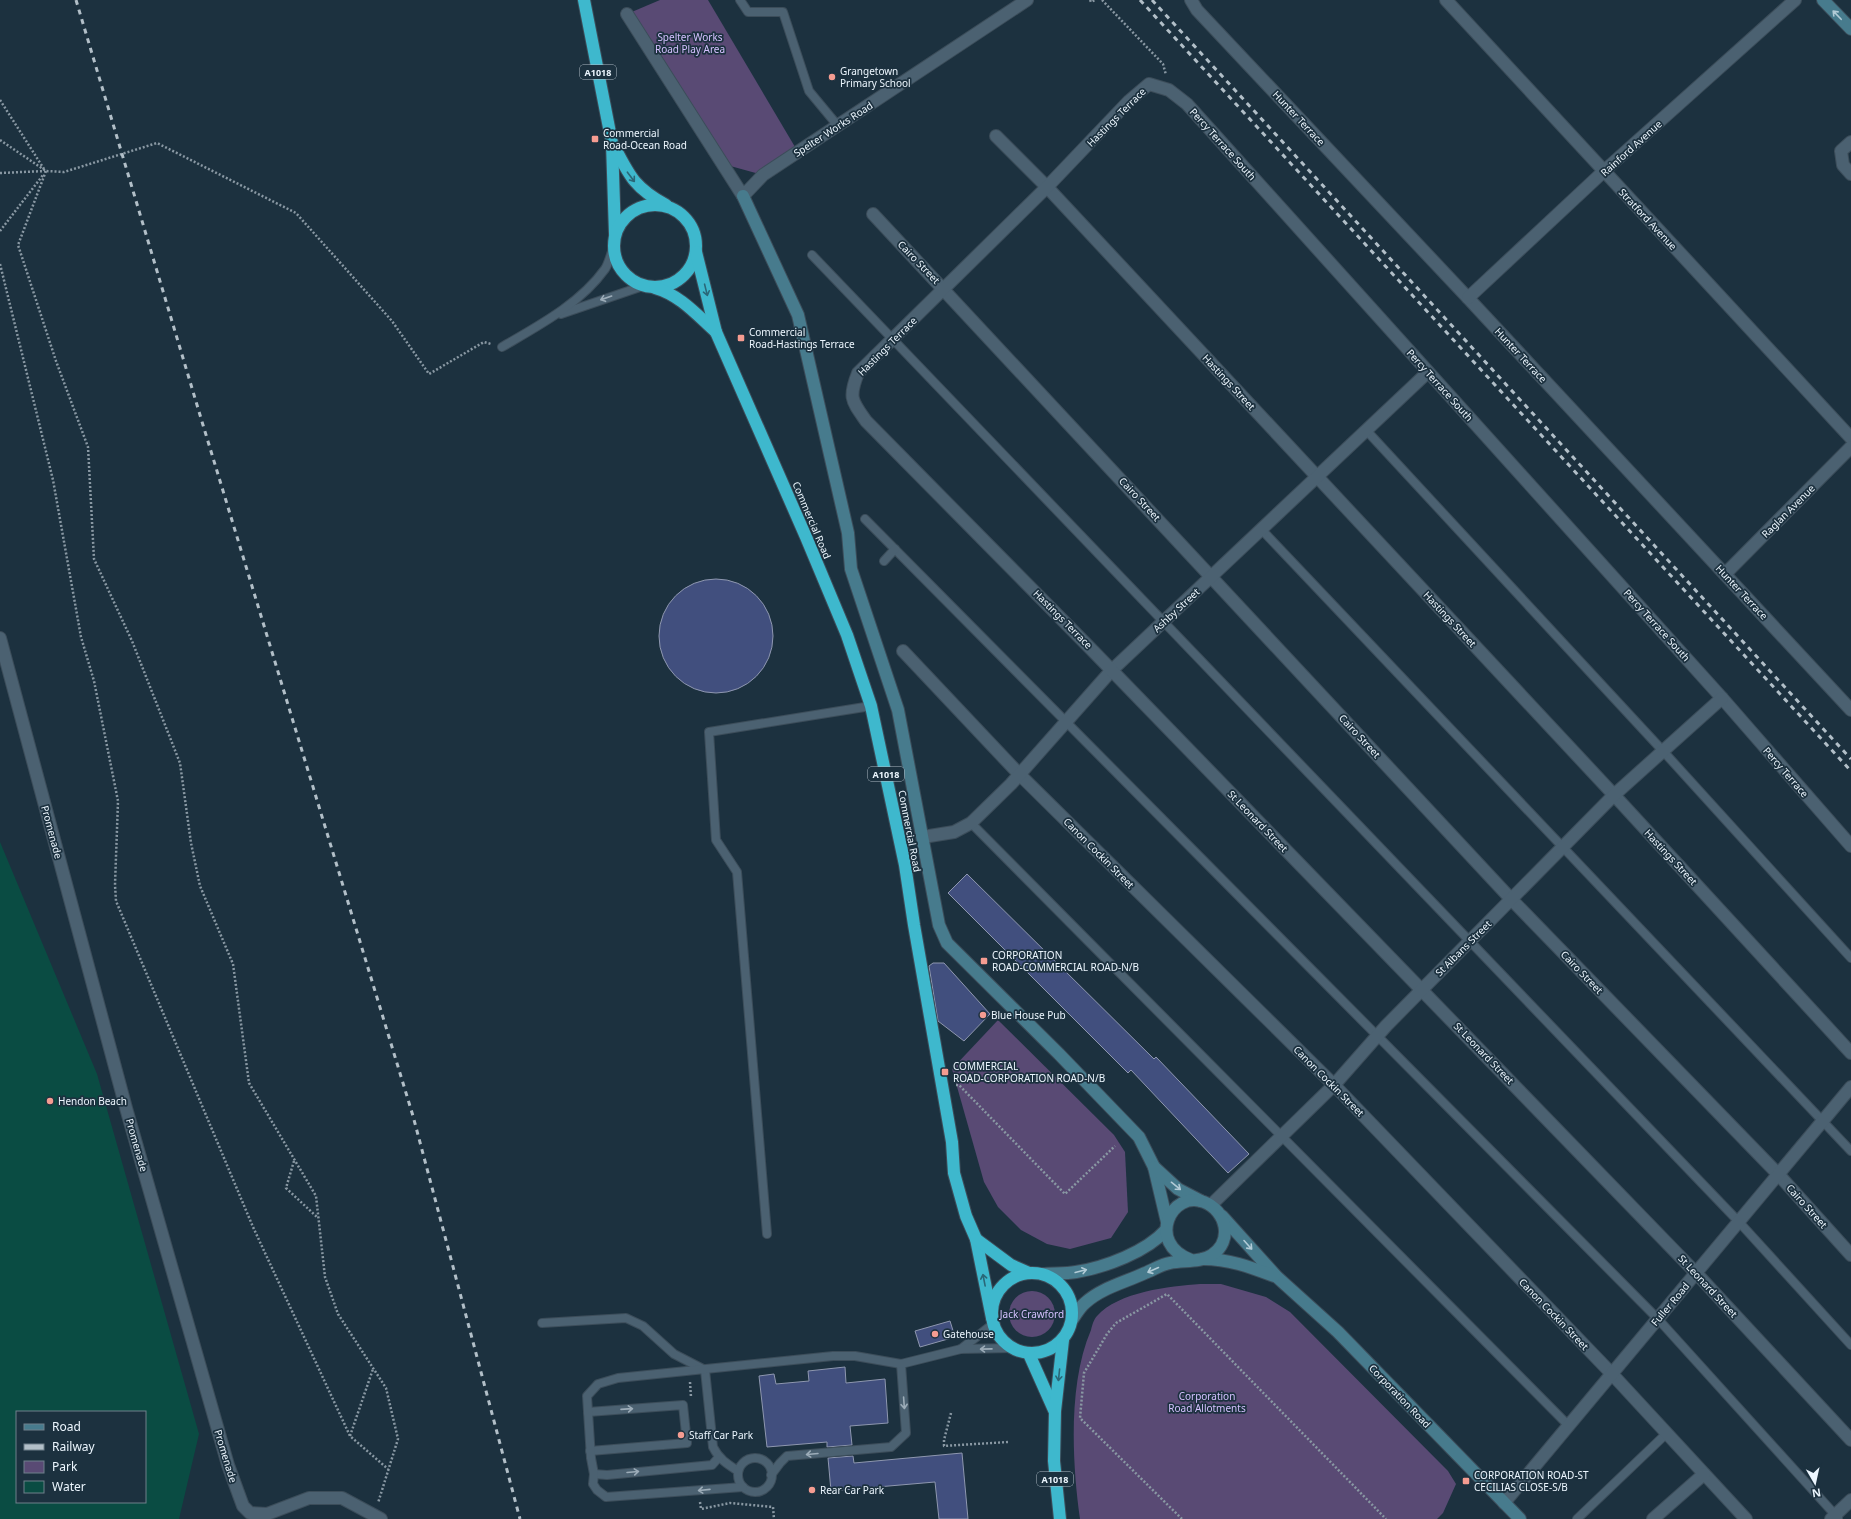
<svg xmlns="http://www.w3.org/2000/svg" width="1851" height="1519" viewBox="0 0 1851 1519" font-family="'Noto Sans',sans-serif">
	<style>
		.green { fill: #594a74 }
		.water { fill: #0a4c43; fill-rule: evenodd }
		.building { fill: #414f7e; stroke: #8e97af }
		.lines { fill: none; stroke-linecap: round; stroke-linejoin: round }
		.lane-casing { stroke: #3c4d5a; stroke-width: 10 }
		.street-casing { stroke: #3c4d5a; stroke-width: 14 }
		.secondary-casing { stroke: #3c4d5a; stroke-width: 14 }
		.highway-casing { stroke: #3c4d5a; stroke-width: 14 }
		.path { stroke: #8998a3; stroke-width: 2.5; stroke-dasharray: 2 2; stroke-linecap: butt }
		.lane { stroke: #4b6171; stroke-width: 8 }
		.street { stroke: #4b6171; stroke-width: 12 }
		.secondary { stroke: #477b8d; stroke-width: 12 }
		.highway { stroke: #3eb8cd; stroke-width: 12 }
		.rail { stroke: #b2bfc8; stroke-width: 3; stroke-dasharray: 5 5; stroke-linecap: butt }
		.oneway { stroke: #b2cbd6 }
		.oneway2 { stroke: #2a6778 }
		.oneway3 { stroke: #9cacb8 }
		.poi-dot { fill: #f59c91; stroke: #1c313f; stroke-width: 1.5 }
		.labels { text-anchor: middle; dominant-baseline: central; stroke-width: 3.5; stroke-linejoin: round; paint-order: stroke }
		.shield { fill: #1c313f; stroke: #aebbc5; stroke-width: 1 }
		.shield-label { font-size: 9px; font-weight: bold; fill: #ecf6fe }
		.park-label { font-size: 10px; fill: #d5c1ff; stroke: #1c313f }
		.poi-label { font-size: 10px; fill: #ecf6fe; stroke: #1c313f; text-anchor: start }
		.street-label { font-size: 10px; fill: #ecf6fe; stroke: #1c313f }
	</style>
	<rect width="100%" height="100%" fill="#1c313f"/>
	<g class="green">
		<polygon points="660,0 708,0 798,152 763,175 723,164 627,14"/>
		<polygon points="998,1020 1114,1135 1125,1152 1128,1212 1111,1238 1070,1249 1047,1244 1021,1230 998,1207 984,1182 952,1069"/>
		<path d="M 1200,1284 L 1221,1284 L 1266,1297 L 1290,1312 L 1448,1471 L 1456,1484 L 1443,1513 L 1437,1519 L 1080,1519 C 1072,1463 1068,1383 1091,1330 C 1092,1325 1094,1319 1097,1316 C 1118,1292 1170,1286 1200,1284 Z"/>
		<circle cx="1032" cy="1314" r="23"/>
	</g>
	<path class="water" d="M 0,842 L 97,1074 L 199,1434 L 179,1519 L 0,1519 ZM 17,1412 L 145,1412 L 145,1502 L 17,1502 Z"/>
	<g class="building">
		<circle cx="716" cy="636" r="57"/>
		<polygon points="967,874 1154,1059 1156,1057 1249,1154 1228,1173 1131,1070 1128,1073 948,893"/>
		<polygon points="933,963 944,963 990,1014 964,1041 938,1021 929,966"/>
		<polygon points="950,1321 955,1337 920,1347 915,1331"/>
		<polygon points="845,1367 846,1383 885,1379 888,1423 850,1426 852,1445 827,1447 827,1442 767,1447 759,1376 774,1374 776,1384 809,1381 808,1371"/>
		<polygon points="962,1453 968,1519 939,1519 935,1482 831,1491 828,1458 853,1456 854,1463"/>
	</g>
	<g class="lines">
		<g class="lane-casing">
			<g id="lane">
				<polyline points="740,0 748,12 783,12 809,91 838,126"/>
				<polyline points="812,255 1739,1222 1851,1345"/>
				<polyline points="561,314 643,286"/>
				<path d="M 502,347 C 538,326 580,304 605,269 C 609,263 611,253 614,246"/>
				<polyline points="1366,430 1663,751 1851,958"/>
				<polyline points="865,519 1658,1319 1838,1518"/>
				<polyline points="1261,529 1851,1151"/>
				<polyline points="884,561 895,549"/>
				<polyline points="971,823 1569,1426"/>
				<polyline points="767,1234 737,872 716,840 709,732 871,706"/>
				<path d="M 542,1323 L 626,1318 L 643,1326 L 674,1354 L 705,1370 L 713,1447 C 719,1459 727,1464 738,1471"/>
				<polyline points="961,1349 993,1324"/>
				<polyline points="588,1412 683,1405 687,1443 590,1451"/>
				<circle cx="755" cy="1475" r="17"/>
				<polyline points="594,1474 607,1475 712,1465 719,1457"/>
				<polyline points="771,1475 780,1463 787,1456 891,1447 906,1433 901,1364"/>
				<polyline points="743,1487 606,1497 597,1490 593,1484 594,1474 591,1458 587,1396 598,1384 618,1378 833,1356 855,1356 901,1364 961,1349 1012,1348"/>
				<polyline points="1577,1519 1667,1433"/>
			</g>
		</g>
		<g class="street-casing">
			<g id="street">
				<polyline points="1191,0 1197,10 1468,298 1851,710"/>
				<polyline points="1446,0 1851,438"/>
				<polyline points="627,14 743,196 763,175 1027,0"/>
				<polyline points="996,136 1047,187 1614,795 1851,1053"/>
				<polyline points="1851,142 1841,151 1843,165 1851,174"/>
				<polyline points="873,214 1511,899 1778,1174 1851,1255"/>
				<polyline points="1468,298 1604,171 1795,0"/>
				<polyline points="1725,574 1851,447"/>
				<polyline points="0,638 126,1108 228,1465 243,1506 250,1513 267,1514 309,1498 342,1498 381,1519"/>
				<polyline points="903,651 1019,774 1334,1085 1612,1374 1746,1519"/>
				<polyline points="923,837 954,832 971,823 1011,784 1111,671 1428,372"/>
				<path d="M 1851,846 L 1722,698 L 1187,104 L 1169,90 L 1149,84 L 1129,101 L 1047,187 L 858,373 C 848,398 852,401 866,421 L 1093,651 L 1696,1273 L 1851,1440"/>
				<polyline points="1211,1205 1334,1085 1386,1026 1614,795 1722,698"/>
				<polyline points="1504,1503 1851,1087"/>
				<polyline points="1653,1519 1704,1474"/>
				<polyline points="1831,1519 1851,1500"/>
			</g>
		</g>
		<g class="secondary-casing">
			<g id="secondary">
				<polyline points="1823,0 1851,29"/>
				<polyline points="743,196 798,315 848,533 851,569 898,710 939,925 947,943 1059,1054 1139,1137 1154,1167 1167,1222"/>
				<polyline points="1154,1167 1178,1189 1201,1201"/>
				<polyline points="1222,1216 1277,1277 1338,1332 1520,1519"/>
				<path d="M 1203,1259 C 1229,1259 1250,1267 1274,1276"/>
				<path d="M 1042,1274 C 1053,1273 1065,1274 1076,1272 C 1106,1267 1146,1252 1166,1230"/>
				<path d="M 1072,1320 C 1076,1314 1080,1307 1085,1303 C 1101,1288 1126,1282 1145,1273 C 1153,1270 1162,1264 1170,1263 C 1183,1260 1200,1263 1212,1255 C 1233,1241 1227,1211 1204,1202 C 1172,1189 1145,1243 1191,1260"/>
			</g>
		</g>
		<g class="highway-casing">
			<g id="highway">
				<polyline points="584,0 612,143 615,234"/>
				<path d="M 614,146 C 630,177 635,188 666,205"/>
				<circle cx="655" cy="246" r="41"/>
				<polyline points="696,252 716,332 806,537 847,635 871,706 905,865 914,925 952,1142 954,1173 966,1216 976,1239 992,1318"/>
				<path d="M 655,288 C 680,295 697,315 716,332"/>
				<polyline points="976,1239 1011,1265 1029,1273"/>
				<circle cx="1032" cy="1313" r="40"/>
				<polyline points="1029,1354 1054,1410"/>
				<polyline points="1060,1519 1054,1461 1055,1411 1063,1340"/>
			</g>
		</g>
		<g class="path">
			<polyline points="1090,0 1091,2 1095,0"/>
			<polyline points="1102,0 1163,64 1166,75"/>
			<polyline points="0,100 44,169"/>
			<polyline points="0,140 46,171 64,172 157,143 296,213 392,321 429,374 484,342 491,344"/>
			<polyline points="46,171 18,245 56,361 88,447 94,559 132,641 180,763 191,843 200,886 233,964 249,1083 316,1196 325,1277 338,1314 386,1388 398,1439 378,1503"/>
			<polyline points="0,173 45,171"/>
			<polyline points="0,231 43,175"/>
			<polyline points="0,264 53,480 81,637 94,681 118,801 115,885 116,901 253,1227 350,1436 388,1469"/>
			<polyline points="956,1085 959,1085 1065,1194 1115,1146"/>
			<polyline points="294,1161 286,1188 318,1218"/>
			<polyline points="690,1382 691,1397"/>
			<polyline points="951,1413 944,1440 944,1446 1008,1442"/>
			<polyline points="350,1436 373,1369"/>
			<polyline points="700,1502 701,1509 730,1503 773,1507 774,1519"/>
			<polyline points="1182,1519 1080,1418 1084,1373 1107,1334 1116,1323 1167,1294 1386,1519"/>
		</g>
		<use href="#lane" class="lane"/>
		<use href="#street" class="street"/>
		<use href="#secondary" class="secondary"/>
		<use href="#highway" class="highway"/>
		<g class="rail">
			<polyline points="76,0 203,425 413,1116 520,1519"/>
			<polyline points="1140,0 1851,771"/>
			<polyline points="1152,0 1851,759"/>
		</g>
	</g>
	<defs><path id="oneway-shaft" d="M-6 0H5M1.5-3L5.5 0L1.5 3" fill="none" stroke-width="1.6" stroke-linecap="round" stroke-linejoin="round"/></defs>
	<g class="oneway">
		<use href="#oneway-shaft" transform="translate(1837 15) rotate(-134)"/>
		<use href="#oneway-shaft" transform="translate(1176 1186) rotate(39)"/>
		<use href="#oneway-shaft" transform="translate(1248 1245) rotate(48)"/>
		<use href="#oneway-shaft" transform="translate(1153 1270) rotate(156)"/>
		<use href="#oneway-shaft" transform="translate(1081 1271) rotate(-14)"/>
	</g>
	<g class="oneway2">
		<use href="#oneway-shaft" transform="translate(631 177) rotate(53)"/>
		<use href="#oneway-shaft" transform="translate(706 290) rotate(76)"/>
		<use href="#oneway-shaft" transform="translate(984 1280) rotate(-101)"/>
		<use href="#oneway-shaft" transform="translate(1059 1375) rotate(96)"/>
	</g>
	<g class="oneway3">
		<use href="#oneway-shaft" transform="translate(606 298) rotate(161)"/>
		<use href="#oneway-shaft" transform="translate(986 1349) rotate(179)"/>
		<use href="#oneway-shaft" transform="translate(904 1403) rotate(86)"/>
		<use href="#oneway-shaft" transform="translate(627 1409) rotate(-4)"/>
		<use href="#oneway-shaft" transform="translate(812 1454) rotate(175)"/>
		<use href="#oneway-shaft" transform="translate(633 1472) rotate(-5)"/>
		<use href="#oneway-shaft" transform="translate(704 1490) rotate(174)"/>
	</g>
	<g class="poi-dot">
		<circle cx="832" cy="77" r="4"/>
		<rect x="591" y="135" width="8" height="8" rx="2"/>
		<rect x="737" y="334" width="8" height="8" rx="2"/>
		<rect x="980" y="957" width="8" height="8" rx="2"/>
		<circle cx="983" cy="1015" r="4"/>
		<rect x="941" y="1068" width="8" height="8" rx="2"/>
		<circle cx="50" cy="1101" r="4"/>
		<circle cx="935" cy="1334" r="4"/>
		<circle cx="681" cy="1435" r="4"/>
		<rect x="1462" y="1477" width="8" height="8" rx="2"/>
		<circle cx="812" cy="1490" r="4"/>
	</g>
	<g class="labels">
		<g class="shield">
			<rect x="580" y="65" width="36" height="14" rx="3"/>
			<rect x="868" y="767" width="36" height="14" rx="3"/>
			<rect x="1037" y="1472" width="36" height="14" rx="3"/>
		</g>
		<g class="shield-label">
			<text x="598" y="72">A1018</text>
			<text x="886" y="774">A1018</text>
			<text x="1055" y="1479">A1018</text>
		</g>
		<g class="park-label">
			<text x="690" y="37">Spelter Works<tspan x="690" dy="12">Road Play Area</tspan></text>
			<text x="1032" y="1314">Jack Crawford</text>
			<text x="1207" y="1396">Corporation<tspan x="1207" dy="12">Road Allotments</tspan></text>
		</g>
		<g class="poi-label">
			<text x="840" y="71">Grangetown<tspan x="840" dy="12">Primary School</tspan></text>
			<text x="603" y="133">Commercial<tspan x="603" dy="12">Road-Ocean Road</tspan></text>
			<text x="749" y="332">Commercial<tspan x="749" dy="12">Road-Hastings Terrace</tspan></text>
			<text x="992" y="955">CORPORATION<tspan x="992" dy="12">ROAD-COMMERCIAL ROAD-N/B</tspan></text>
			<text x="991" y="1015">Blue House Pub</text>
			<text x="953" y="1066">COMMERCIAL<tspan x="953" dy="12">ROAD-CORPORATION ROAD-N/B</tspan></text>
			<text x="58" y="1101">Hendon Beach</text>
			<text x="943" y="1334">Gatehouse</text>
			<text x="689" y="1435">Staff Car Park</text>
			<text x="1474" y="1475">CORPORATION ROAD-ST<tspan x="1474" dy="12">CECILIAS CLOSE-S/B</tspan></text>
			<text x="820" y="1490">Rear Car Park</text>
		</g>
		<g class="street-label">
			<text transform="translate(1116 117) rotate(-45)">Hastings Terrace</text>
			<text transform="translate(1299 118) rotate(47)">Hunter Terrace</text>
			<text transform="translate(833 129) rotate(-33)">Spelter Works Road</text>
			<text transform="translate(1223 144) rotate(48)">Percy Terrace South</text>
			<text transform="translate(1631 148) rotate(-42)">Rainford Avenue</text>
			<text transform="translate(1648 219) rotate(47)">Stratford Avenue</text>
			<text transform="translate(919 262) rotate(46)">Cairo Street</text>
			<text transform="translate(887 346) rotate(-45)">Hastings Terrace</text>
			<text transform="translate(1521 355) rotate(47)">Hunter Terrace</text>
			<text transform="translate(1229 382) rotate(47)">Hastings Street</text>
			<text transform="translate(1440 385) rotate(48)">Percy Terrace South</text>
			<text transform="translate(1140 499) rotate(47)">Cairo Street</text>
			<text transform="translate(1788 511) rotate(-45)">Raglan Avenue</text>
			<text transform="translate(812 520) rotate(67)">Commercial Road</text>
			<text transform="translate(1742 592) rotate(47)">Hunter Terrace</text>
			<text transform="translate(1176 610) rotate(-43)">Ashby Street</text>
			<text transform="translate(1063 619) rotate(45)">Hastings Terrace</text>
			<text transform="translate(1450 619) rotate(47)">Hastings Street</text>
			<text transform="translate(1657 625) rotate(48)">Percy Terrace South</text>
			<text transform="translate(1360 736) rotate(47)">Cairo Street</text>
			<text transform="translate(1786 772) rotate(49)">Percy Terrace</text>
			<text transform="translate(1258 821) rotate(46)">St Leonard Street</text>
			<text transform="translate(910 831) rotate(79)">Commercial Road</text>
			<text transform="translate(52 832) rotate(75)">Promenade</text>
			<text transform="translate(1099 853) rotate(45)">Canon Cockin Street</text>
			<text transform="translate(1671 857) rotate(47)">Hastings Street</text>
			<text transform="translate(1463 948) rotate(-45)">St Albans Street</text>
			<text transform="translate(1582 972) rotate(46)">Cairo Street</text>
			<text transform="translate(1484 1053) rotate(46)">St Leonard Street</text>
			<text transform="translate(1329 1081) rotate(45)">Canon Cockin Street</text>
			<text transform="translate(137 1145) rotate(74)">Promenade</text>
			<text transform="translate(1807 1206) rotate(48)">Cairo Street</text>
			<text transform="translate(1708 1286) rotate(47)">St Leonard Street</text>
			<text transform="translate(1670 1304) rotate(-50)">Fuller Road</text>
			<text transform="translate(1554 1314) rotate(46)">Canon Cockin Street</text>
			<text transform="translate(1400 1396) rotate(46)">Corporation Road</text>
			<text transform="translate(226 1456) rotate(73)">Promenade</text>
		</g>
	</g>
	<rect x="16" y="1411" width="130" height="92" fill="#1c313f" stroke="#6f808b"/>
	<rect x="24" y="1424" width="20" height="6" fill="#477b8d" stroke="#6f808b"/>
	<text x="52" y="1431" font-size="12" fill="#ecf6fe">Road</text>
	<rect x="24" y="1444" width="20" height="6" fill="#b2bfc8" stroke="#6f808b"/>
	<text x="52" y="1451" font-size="12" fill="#ecf6fe">Railway</text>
	<rect x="24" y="1461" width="20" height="12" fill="#594a74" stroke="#6f808b"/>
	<text x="52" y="1471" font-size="12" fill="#ecf6fe">Park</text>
	<rect x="24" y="1481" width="20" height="12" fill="#0a4c43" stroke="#6f808b"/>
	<text x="52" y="1491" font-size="12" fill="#ecf6fe">Water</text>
	<g transform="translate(1815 1483) rotate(171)" stroke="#1c313f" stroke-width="3" paint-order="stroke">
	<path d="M0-3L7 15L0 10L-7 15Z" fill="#ecf6fe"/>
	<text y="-6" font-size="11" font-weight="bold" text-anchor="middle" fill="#ecf6fe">N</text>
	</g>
</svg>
